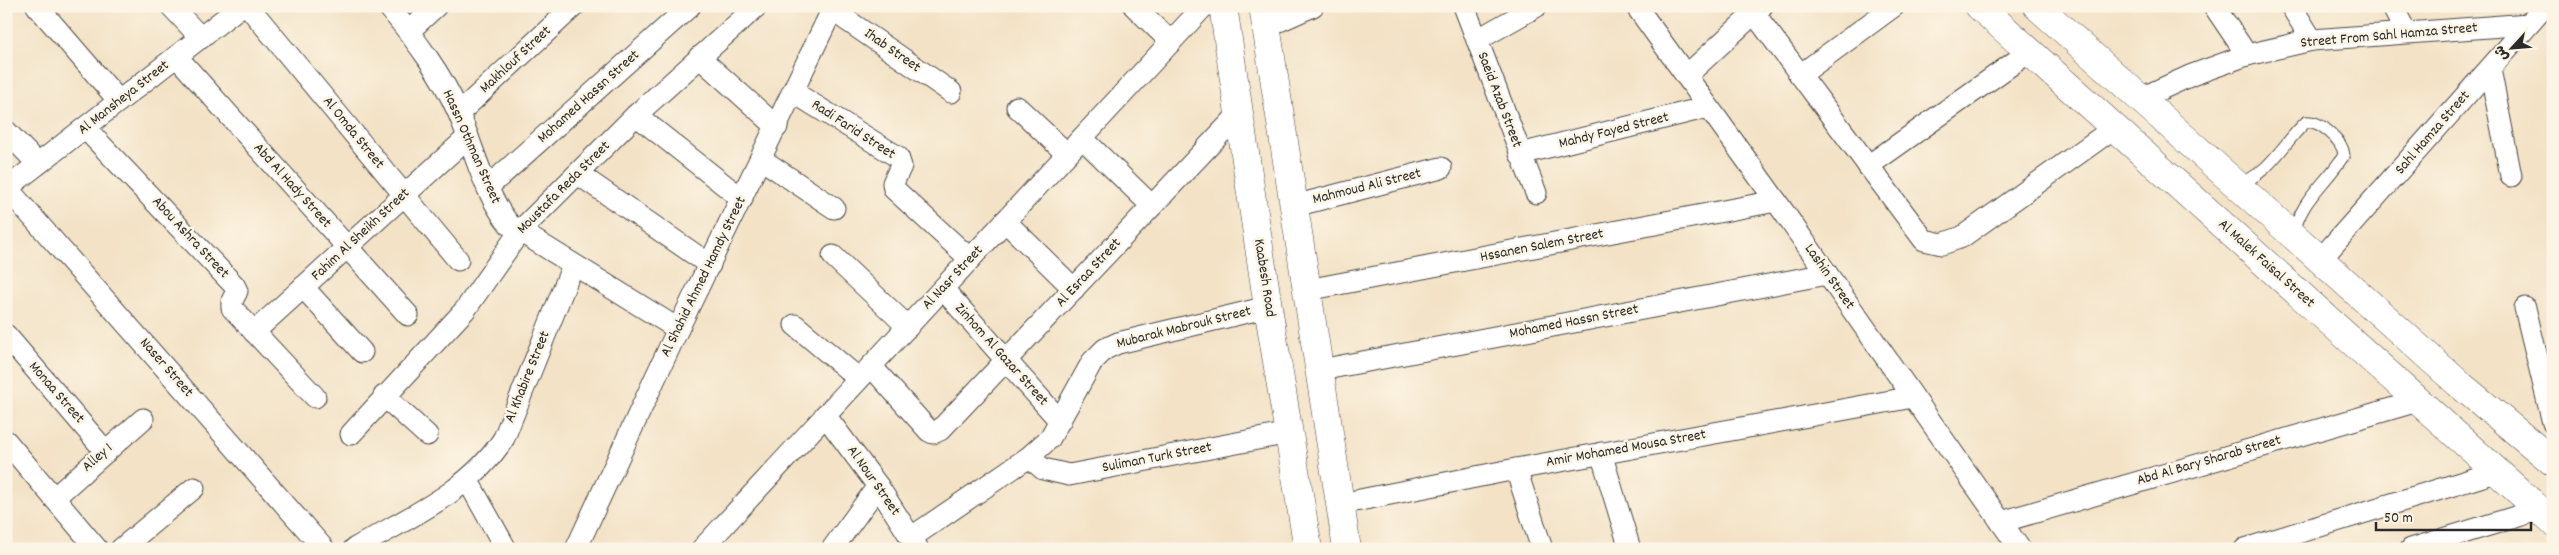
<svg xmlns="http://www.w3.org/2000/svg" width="2559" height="555" viewBox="0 0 2559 555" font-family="Dekko,'Playpen Sans Arabic',sans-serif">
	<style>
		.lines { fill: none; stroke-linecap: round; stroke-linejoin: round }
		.lane-casing { stroke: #494642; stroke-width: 13 }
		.street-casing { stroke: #494642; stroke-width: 23 }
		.secondary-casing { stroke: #494642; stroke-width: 29 }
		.primary-casing { stroke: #494642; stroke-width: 29 }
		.lane { stroke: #fff; stroke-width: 11 }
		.street { stroke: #fff; stroke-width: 21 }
		.secondary { stroke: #fff; stroke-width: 28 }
		.primary { stroke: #fff; stroke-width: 28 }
		.labels { text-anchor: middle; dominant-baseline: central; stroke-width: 5; stroke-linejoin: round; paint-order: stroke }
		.street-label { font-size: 15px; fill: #2b2b2b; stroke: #fcf5e5 }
	</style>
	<rect width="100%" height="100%" fill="#fcf5e5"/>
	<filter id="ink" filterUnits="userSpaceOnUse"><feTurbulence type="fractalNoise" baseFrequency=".02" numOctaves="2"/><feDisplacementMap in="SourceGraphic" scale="10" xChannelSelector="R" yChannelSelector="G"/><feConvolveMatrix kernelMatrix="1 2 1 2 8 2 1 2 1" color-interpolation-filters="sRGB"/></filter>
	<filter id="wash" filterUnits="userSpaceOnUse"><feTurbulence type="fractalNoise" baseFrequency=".0096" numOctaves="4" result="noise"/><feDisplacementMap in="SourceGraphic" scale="20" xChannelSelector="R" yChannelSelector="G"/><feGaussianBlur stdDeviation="1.12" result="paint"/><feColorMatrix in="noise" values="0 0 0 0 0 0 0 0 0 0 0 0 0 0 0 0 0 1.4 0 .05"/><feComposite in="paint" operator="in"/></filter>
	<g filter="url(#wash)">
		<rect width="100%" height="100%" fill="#f3e2c6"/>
	</g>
	<g filter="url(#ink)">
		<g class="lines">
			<g class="lane-casing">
				<path id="lane" d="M 2238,184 C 2270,174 2283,143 2306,122 C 2320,120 2343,141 2344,155 C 2327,183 2299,201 2294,235"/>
			</g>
			<g class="street-casing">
				<g id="street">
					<polyline points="37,6 119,101"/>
					<polyline points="171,6 201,38"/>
					<polyline points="248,6 458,260"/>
					<path d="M 388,6 C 415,39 442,74 459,114 C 475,151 484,194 510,225 L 678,329"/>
					<polyline points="1134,6 1171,42"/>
					<polyline points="1464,6 1536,193"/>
					<polyline points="1636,6 1776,201 2020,549"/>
					<polyline points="2214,6 2247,55"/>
					<polyline points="2291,6 2312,40"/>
					<polyline points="2392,6 2406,32"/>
					<polyline points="832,10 951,92"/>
					<polyline points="1754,13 1924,240 1942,244 1962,237 2114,128"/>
					<polyline points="1266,27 1313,6"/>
					<polyline points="409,31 436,6"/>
					<polyline points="1477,40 1537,6"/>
					<polyline points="177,57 408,315"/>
					<polyline points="699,57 777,127"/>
					<polyline points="2490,69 2511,176"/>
					<polyline points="1800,75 1894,6"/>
					<polyline points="1686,76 1762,6"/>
					<polyline points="793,92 898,157 901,166 893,183 894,189 970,259"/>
					<polyline points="2139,99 2192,75 2247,55 2312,40 2529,24"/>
					<polyline points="1017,107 1067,154"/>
					<polyline points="459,113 574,6"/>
					<polyline points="636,115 742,199"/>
					<polyline points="85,128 234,285 237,291 232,301 232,308 315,397"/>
					<polyline points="6,131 38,164"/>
					<polyline points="1082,138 1152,206"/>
					<polyline points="1520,154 1708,107"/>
					<polyline points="761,159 834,208"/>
					<polyline points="1868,166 2029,52"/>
					<polyline points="578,174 710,265"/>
					<polyline points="488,187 690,6"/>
					<polyline points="7,188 324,549"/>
					<polyline points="6,189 241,6"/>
					<polyline points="1294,206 1441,168"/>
					<polyline points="1005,221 1074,289"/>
					<polyline points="833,256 908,327"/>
					<polyline points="2320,260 2545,6"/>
					<polyline points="303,287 362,352"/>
					<polyline points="943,289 1060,421"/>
					<polyline points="1307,290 1776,201"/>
					<polyline points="2525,308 2553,423"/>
					<polyline points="795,325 859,379"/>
					<polyline points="254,332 468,137"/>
					<polyline points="6,335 106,452"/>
					<polyline points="871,366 929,431 933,433 940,430 1238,115"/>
					<polyline points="1320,370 1827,274"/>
					<polyline points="384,396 427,435"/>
					<polyline points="825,415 878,486 918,549"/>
					<polyline points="351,434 465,310 520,231 636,115 757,6"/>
					<polyline points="6,441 97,549"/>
					<polyline points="1601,453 1630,549"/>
					<polyline points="1029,457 1043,469 1069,475 1289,433"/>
					<polyline points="1516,469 1542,549"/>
					<polyline points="468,481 506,549"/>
					<polyline points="54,498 143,419"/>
					<polyline points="1340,504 1516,469 1913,397"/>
					<polyline points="2001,522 2418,401"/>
					<polyline points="912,537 1029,457 1050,438 1092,362 1105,349 1118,343 1268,307"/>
					<polyline points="121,549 194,488"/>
					<path d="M 354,549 C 408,517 470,492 504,438 L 573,265"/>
					<polyline points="576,549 678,329 834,6"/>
					<polyline points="702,549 1204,6"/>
					<polyline points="832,549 878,486"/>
					<polyline points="2245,549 2496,472"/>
					<polyline points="2411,549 2538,510"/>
				</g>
			</g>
			<g class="secondary-casing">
				<g id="secondary">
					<polyline points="1223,6 1268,307 1308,549"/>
					<polyline points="1263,6 1347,549"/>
				</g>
			</g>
			<g class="primary-casing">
				<g id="primary">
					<polyline points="1979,6 2553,522"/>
					<polyline points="2037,6 2458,383 2553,462"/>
				</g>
			</g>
			<use href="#lane" class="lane"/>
			<use href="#street" class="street"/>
			<use href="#secondary" class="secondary"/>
			<use href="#primary" class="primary"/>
		</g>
	</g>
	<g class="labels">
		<g class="street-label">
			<text transform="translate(2389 36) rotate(-5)">Street From Sahl Hamza Street</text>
			<text transform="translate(892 51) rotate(35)">Ihab Street</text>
			<text transform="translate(516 60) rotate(-43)">Makhlouf Street</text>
			<text transform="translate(589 97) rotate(-42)">Mohamed Hassn Street</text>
			<text transform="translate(124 98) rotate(-38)">Al Mansheya Street</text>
			<text transform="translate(1499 100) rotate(69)">Saeid Azab Street</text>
			<text transform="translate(853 130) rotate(33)">Radi Farid Street</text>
			<text transform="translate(1614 131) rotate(-14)">Mahdy Fayed Street</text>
			<text transform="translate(353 133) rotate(51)">Al Omda Street</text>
			<text transform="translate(2433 133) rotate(-49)">Sahl Hamza Street</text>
			<text transform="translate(471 147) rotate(66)">Hassn Othman Street</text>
			<text transform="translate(292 186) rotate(48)">Abd Al Hady Street</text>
			<text transform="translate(1367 187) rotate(-14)">Mahmoud Ali Street</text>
			<text transform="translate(564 188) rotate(-45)">Moustafa Reda Street</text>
			<text transform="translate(361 235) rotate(-43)">Fahim Al Sheikh Street</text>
			<text transform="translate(190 238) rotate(47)">Abou Ashra Street</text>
			<text transform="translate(1542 246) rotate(-11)">Hssanen Salem Street</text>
			<text transform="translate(2266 264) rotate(42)">Al Malek Faisal Street</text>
			<text transform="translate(1089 273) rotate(-47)">Al Esraa Street</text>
			<text transform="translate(704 277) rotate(-64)">Al Shahid Ahmed Hamdy Street</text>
			<text transform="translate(1829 277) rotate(55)">Lashin Street</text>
			<text transform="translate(953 278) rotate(-47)">Al Nasr Street</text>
			<text transform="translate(1264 278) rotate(81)">Kaabesh Road</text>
			<text transform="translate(1574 322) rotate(-11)">Mohamed Hassn Street</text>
			<text transform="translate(1184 328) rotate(-14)">Mubarak Mabrouk Street</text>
			<text transform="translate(1001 355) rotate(48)">Zinhom Al Gazar Street</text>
			<text transform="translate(166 368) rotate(49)">Naser Street</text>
			<text transform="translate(528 377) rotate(-68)">Al Khabire Street</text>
			<text transform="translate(56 393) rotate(49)">Monaa Street</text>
			<text transform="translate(1626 449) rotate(-10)">Amir Mohamed Mousa Street</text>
			<text transform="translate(98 458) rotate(-41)">Alley 1</text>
			<text transform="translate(1157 458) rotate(-11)">Suliman Turk Street</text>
			<text transform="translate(2209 461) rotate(-16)">Abd Al Bary Sharab Street</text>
			<text transform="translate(873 481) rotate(55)">Al Nour Street</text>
		</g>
	</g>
	<rect width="2559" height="555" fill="none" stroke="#fcf5e5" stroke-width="25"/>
	<g transform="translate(2512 48) rotate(244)" stroke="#fcf5e5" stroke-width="4" paint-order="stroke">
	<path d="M0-4L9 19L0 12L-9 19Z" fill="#2b2b2b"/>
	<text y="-8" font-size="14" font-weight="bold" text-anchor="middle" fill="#2b2b2b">ش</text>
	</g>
	<path d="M2376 522v8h155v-8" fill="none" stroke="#2b2b2b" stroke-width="2.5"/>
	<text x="2384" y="522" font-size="15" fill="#2b2b2b" stroke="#fcf5e5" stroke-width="4" paint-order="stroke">50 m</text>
</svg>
